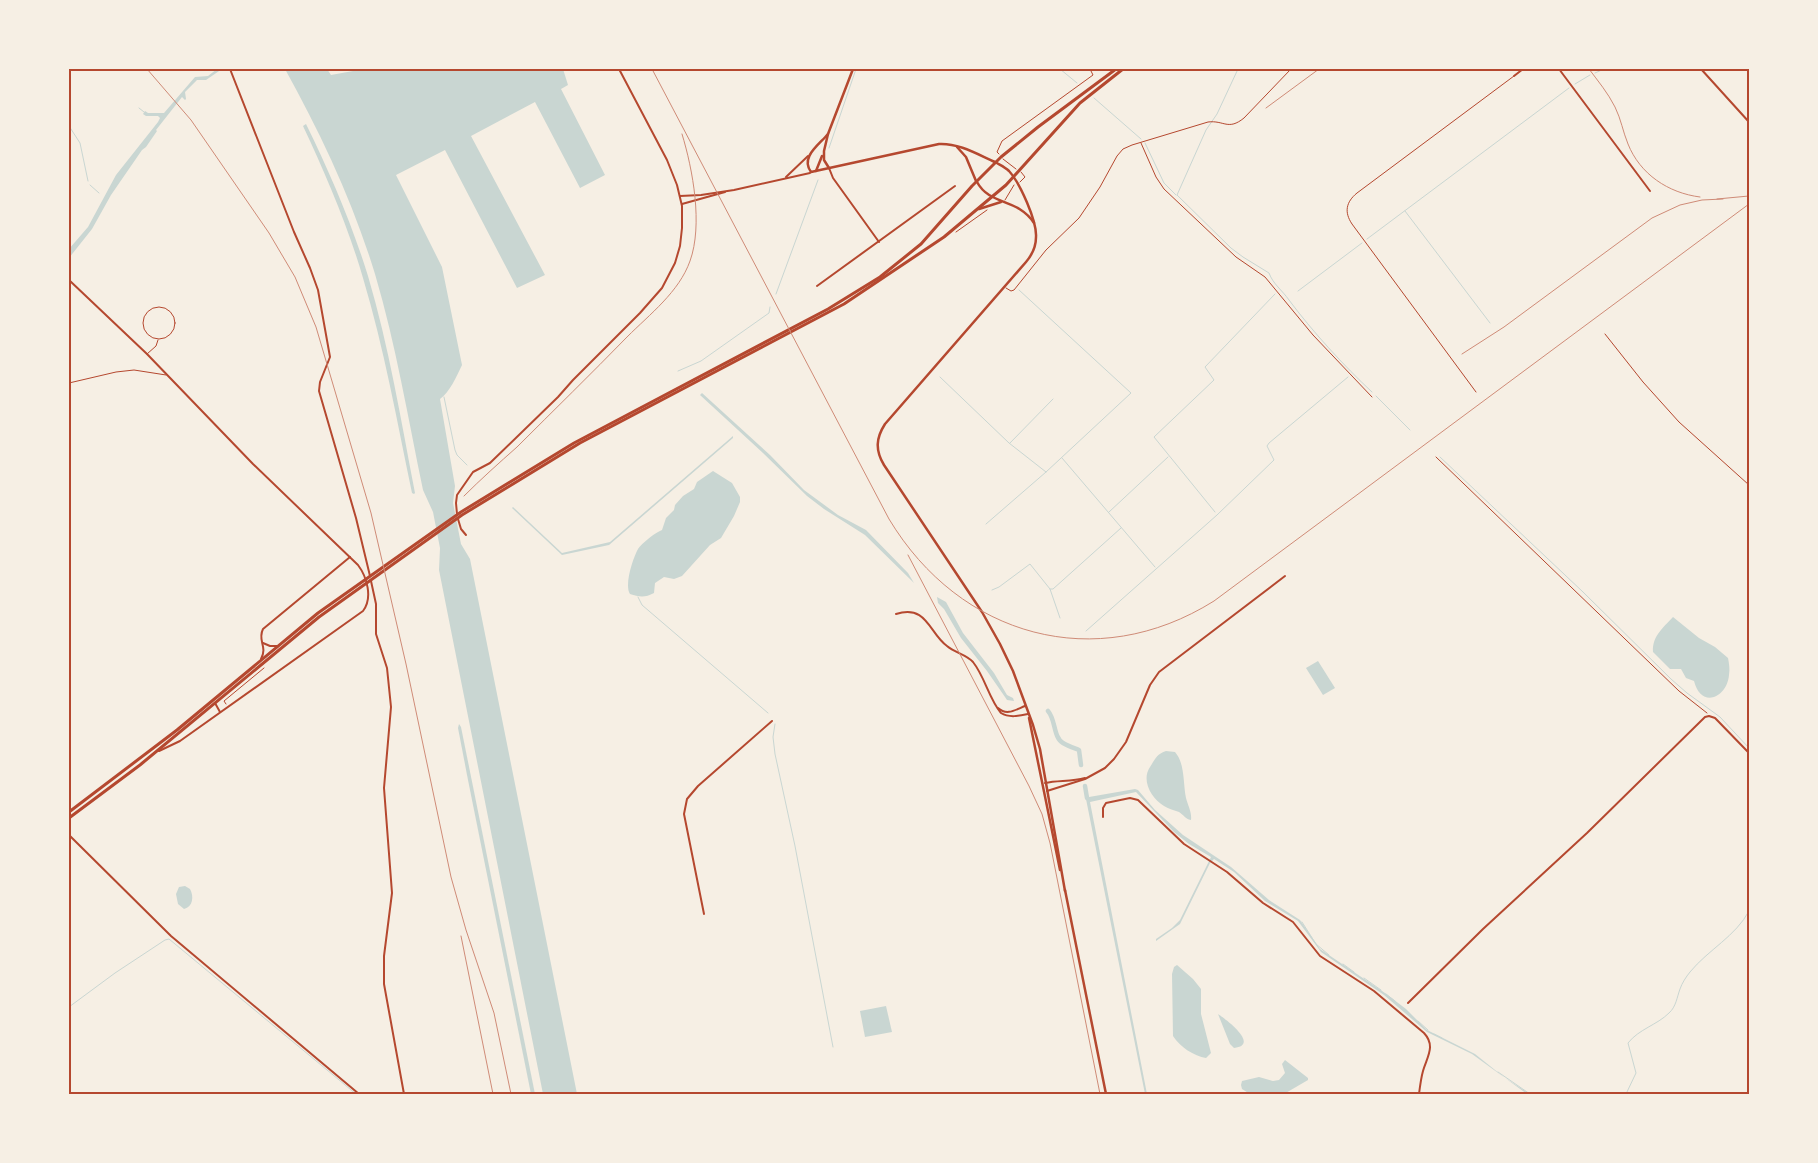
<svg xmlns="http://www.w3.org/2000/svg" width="1818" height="1163" viewBox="0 0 1818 1163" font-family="'Varela Round',sans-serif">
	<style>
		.water { fill: #c9d6d2 }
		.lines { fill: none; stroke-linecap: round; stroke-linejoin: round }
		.stream { stroke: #c9d6d2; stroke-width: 1 }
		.canal { stroke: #c9d6d2; stroke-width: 4.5 }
		.path { stroke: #b5482f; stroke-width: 1 }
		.service { stroke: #b5482f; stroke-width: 1 }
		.minor { stroke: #b5482f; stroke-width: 2 }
		.tertiary { stroke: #b5482f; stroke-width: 2.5 }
		.secondary { stroke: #b5482f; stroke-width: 2.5 }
		.primary { stroke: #b5482f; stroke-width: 3 }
		.rail { stroke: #cf8b77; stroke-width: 1 }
		.neatline { fill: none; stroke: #b5482f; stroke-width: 2 }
	</style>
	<rect width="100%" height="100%" fill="#f6efe4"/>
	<g class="water">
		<polygon points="217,69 222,69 206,80 197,80 185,92 186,99 185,100 182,97 156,130 157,131 146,147 142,150 111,195 92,229 69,258 69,249 88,227 116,175 158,122 160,118 158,116 146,116 143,114 145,111 148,113 164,113 195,77 208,76"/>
		<path d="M 285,69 L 327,69 L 331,75 L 364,69 L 563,69 L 568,85 L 561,89 L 605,175 L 580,188 L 535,102 L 471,136 L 545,275 L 517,288 L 445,150 L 396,175 L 442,267 L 462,365 C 457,376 449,393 440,399 L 455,486 L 453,503 L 461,544 L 470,559 L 577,1094 L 543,1094 L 439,570 L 440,548 L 433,512 L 423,490 C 408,418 396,345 375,274 C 353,202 321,134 285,69 Z"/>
		<path d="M 306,124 C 330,173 352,224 368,276 C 389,347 401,420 415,493 L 414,494 L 412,493 C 397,421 384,348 363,278 C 348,226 326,175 303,126 Z"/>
		<polygon points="702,393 770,455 804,490 838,515 866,530 908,573 914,583 865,535 824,509 807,496 763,453 700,395"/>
		<polygon points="733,436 733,438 609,545 562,555 512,508 513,507 562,553 610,542"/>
		<path d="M 713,471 L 732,483 L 740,497 L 740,502 L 734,516 L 721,538 L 710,545 L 682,576 L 674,579 L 664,577 L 655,583 L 654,593 C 645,598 639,597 630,594 C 624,585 633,558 638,549 C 642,543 656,532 662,530 L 666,518 L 674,510 L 675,505 L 683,496 L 694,489 L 697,482 Z"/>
		<polygon points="937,597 946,602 963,633 994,673 1007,695 1013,698 1014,701 1007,700 1005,697 987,671 961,638 944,609 938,603"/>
		<path d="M 1673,617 L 1699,638 L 1715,647 L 1728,658 C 1729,663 1730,669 1729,675 C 1727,698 1701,709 1694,681 L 1686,678 L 1681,669 L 1670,669 L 1653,652 C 1652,636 1663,628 1673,617 Z"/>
		<polygon points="1318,661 1335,688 1323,695 1306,668"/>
		<polygon points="459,724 461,727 535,1094 531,1094 468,780 458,728"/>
		<path d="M 1166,751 L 1175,752 C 1185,763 1183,783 1186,798 C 1188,806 1192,812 1191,820 C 1185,819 1184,815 1179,812 C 1174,810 1169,809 1164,806 C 1151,798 1141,780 1150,767 C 1155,759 1157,754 1166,751 Z"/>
		<polygon points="1135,789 1138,790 1155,810 1183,835 1231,867 1269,900 1300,920 1320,949 1385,993 1406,1009 1427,1030 1475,1054 1505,1078 1530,1094 1527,1094 1472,1054 1427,1032 1384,995 1321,952 1298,921 1265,901 1234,872 1214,859 1210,863 1180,924 1156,941 1156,939 1172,928 1180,920 1211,857 1189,844 1174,832 1136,792 1090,802 1147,1094 1145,1094 1085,794 1087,793 1089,797"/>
		<path d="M 185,886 L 190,889 C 194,896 193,907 184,909 L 178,904 L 176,894 L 179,887 Z"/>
		<path d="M 1177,965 L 1193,979 L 1201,989 L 1201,1014 L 1211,1053 L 1206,1058 C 1194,1056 1180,1047 1173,1036 L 1172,974 L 1174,967 Z"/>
		<polygon points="886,1006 892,1032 865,1037 860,1011"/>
		<path d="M 1218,1014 C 1224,1018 1261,1045 1234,1048 L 1230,1044 Z"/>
		<polygon points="1285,1060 1308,1078 1308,1080 1284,1094 1250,1094 1242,1089 1241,1085 1242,1081 1259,1077 1273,1081 1279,1080 1285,1073 1282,1064"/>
	</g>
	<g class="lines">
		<g class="stream">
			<polyline points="1060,69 1077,83"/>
			<path d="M 1238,69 L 1217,114 L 1206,130 L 1177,195 L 1231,248 L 1243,257 L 1269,273 C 1273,284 1282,290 1289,300 C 1312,331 1344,366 1372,392"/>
			<polyline points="1595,73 1604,69"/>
			<polyline points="1575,84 1590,75"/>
			<polyline points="1094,98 1141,139"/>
			<polyline points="139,108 144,112"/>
			<polyline points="69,126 80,143 88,181"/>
			<polyline points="1145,143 1164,183 1176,195"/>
			<polyline points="829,148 856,69"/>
			<polyline points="90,185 99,193"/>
			<polyline points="1405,211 1490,323"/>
			<polyline points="1367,239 1569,88"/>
			<polyline points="1298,291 1362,243"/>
			<polyline points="776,294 818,180"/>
			<polyline points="678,371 701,361 769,313 770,307"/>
			<polyline points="940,377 1009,443 1046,472"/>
			<polyline points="1376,396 1410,430"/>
			<polyline points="444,397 455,450 457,455 467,465"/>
			<polyline points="1010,443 1053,399"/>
			<polyline points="1440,457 1583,592 1671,679 1687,693 1720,717 1749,748"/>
			<polyline points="1062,458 1155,567"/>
			<polyline points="1109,512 1168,457"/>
			<polyline points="1215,512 1154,437 1214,380 1205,367 1275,294"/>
			<polyline points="986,524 1046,472 1131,393 1019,290"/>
			<polyline points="1050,589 1053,589 1121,528"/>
			<polyline points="992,590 999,587 1030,564 1050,589 1060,618"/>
			<polyline points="638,597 642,605 768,713"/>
			<polyline points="1086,631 1217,515 1274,460 1267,446 1269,443 1348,377"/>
			<polyline points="775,724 773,737 775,754 795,846 833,1047"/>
			<polyline points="1302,922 1316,944 1329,955"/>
			<polyline points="1343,964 1354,972"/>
			<polyline points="1364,978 1381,990"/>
			<polyline points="1386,994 1395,1001"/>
			<polyline points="69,1007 115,973 165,940 169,939 356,1094"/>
			<polyline points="1418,1021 1428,1030"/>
			<polyline points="1434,1034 1442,1038"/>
			<polyline points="1498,1072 1530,1094"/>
			<path d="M 1626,1094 L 1636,1073 L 1628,1043 C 1639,1029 1657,1025 1669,1013 C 1676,1007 1677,997 1680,989 C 1682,983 1686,977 1690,972 C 1708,950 1736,936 1749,911"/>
		</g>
		<g class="canal">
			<path d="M 1048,711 C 1056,720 1053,737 1063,743 C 1068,746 1074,748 1079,750 L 1081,765"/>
			<polyline points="1085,786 1087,798"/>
		</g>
		<g class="path">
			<polyline points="1141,143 1156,177 1164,189 1236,257 1265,277 1313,335 1372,397"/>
			<polyline points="999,154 997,152 1002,141 1093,75 1090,69"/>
			<polyline points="1003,159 1016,169"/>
			<polyline points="1020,182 1025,177 1021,172"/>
			<polyline points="1005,200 1014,185"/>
			<polyline points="956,232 987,210"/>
			<path d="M 1006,288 L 1011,291 L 1014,290 L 1046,250 L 1079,218 L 1100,187 L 1117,156 L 1123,149 L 1132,145 L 1208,122 C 1224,120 1228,131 1244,118 L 1291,69"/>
			<polyline points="1605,334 1643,382 1679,422 1749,485"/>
			<polyline points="1436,457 1679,691 1707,713"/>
			<polyline points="226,704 224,701 264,668"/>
		</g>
		<g class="service">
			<circle cx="159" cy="323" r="16"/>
			<polyline points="147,354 156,346 158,340"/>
			<polyline points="69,383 116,372 134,370 166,375"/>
			<path d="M 1476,392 L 1352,224 C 1344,212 1346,202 1357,193 L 1514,76"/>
		</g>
		<g class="minor">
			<polyline points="230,69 294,232 310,268 318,290 330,357 320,382 319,391 356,518 370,576"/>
			<polyline points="1559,69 1650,191"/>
			<polyline points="1701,69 1749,122"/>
			<polyline points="1514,76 1523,69"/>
			<polyline points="829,168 833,178 879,242"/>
			<polyline points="786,177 808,156"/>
			<polyline points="680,196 701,195 734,190 810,173"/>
			<polyline points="682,204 725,192"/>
			<path d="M 69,280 L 147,354 L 253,464 L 358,565 C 367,577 373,598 363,611 L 180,741 L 159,751"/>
			<polyline points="817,286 955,186"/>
			<polyline points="457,514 456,503 457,495 473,472 490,463 558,397 573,380 640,313 662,288 675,263 680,246 682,228 682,206 677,185 667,160 619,69"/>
			<polyline points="458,519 461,529 466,535"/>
			<polyline points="371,581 376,604 376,634 387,668 391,707 384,788 392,893 384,956 384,984 404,1094"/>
			<path d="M 896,614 C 927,604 929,633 947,646 C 955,653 966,654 973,662 C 985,677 989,699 1001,713 C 1009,718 1019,716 1028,714"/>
			<polyline points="263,643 270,646 277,646"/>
			<path d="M 261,659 C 268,646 257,641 263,629 L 350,557"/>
			<polyline points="215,703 220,712"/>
			<path d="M 998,708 C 1007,716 1015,710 1025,706"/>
			<path d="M 1045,783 C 1058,780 1071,782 1085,778"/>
			<polyline points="1047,791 1085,779 1105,768 1114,759 1126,742 1150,685 1159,672 1285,576"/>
			<path d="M 1103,817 L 1103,808 L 1106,803 L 1130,798 L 1138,800 L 1184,844 L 1227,872 L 1263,903 L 1293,922 L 1320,956 L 1374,991 L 1424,1033 C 1436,1046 1427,1057 1423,1071 C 1421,1078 1420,1086 1419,1094"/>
			<polyline points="69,835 171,936 359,1094"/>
			<polyline points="704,914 684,814 687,799 698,786 772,721"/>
			<polyline points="1408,1003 1483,929 1587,833 1705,717 1709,716 1715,718 1749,753"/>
		</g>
		<g class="tertiary">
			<path d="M 828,134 C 819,145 800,157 811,172 L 939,144 C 959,143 977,154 995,162"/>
			<polyline points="957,147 966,157 976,181"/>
			<polyline points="829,168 824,160 824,151 828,134 853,69"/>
			<polyline points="816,171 822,156"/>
		</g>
		<g class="secondary">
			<path d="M 995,162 C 1000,165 1005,167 1009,171 C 1020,183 1037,221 1036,237 C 1036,246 1032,255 1026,262 L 885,424 C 876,438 875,450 884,465 L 982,612 L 1000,644 L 1013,671 L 1033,725 L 1040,749 L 1065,891"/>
			<path d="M 977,182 C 990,206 1018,198 1034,223"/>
			<polyline points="979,209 1001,202"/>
			<polyline points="1029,718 1060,870"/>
			<polyline points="1065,890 1106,1094"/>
		</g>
		<g class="primary">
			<polyline points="69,812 177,730 318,613 461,512 574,443 828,309 880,277 921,244 972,186 1001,157 1038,127 1116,69"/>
			<polyline points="69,818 140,765 319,617 462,515 580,443 844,304 944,237 1006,185 1080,103 1123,69"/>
		</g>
		<g class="rail">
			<polyline points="147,69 191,120 269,233 295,277 316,327 371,513 406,664 451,877 466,930 494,1013 511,1094"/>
			<path d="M 652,69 L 889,519 C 960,637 1096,675 1214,601 L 1749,204"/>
			<path d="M 1589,69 C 1598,81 1608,93 1615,107 C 1621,119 1623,132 1628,144 C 1640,174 1668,193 1700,197"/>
			<polyline points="1266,108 1319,69"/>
			<polyline points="1717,199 1749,196"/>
			<polyline points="1462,354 1504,327 1652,218 1680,205 1702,200 1723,199"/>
			<path d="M 464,496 C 481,479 499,463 517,447 C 554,410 591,374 627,337 C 650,314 679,292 690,261 C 703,225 693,170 682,134"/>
			<polyline points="908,555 1029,786 1042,814 1050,843 1100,1094"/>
			<polyline points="461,936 493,1094"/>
		</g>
	</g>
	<rect width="1818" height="1163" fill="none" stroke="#f6efe4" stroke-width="140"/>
	<rect x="70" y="70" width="1678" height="1023" class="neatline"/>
</svg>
